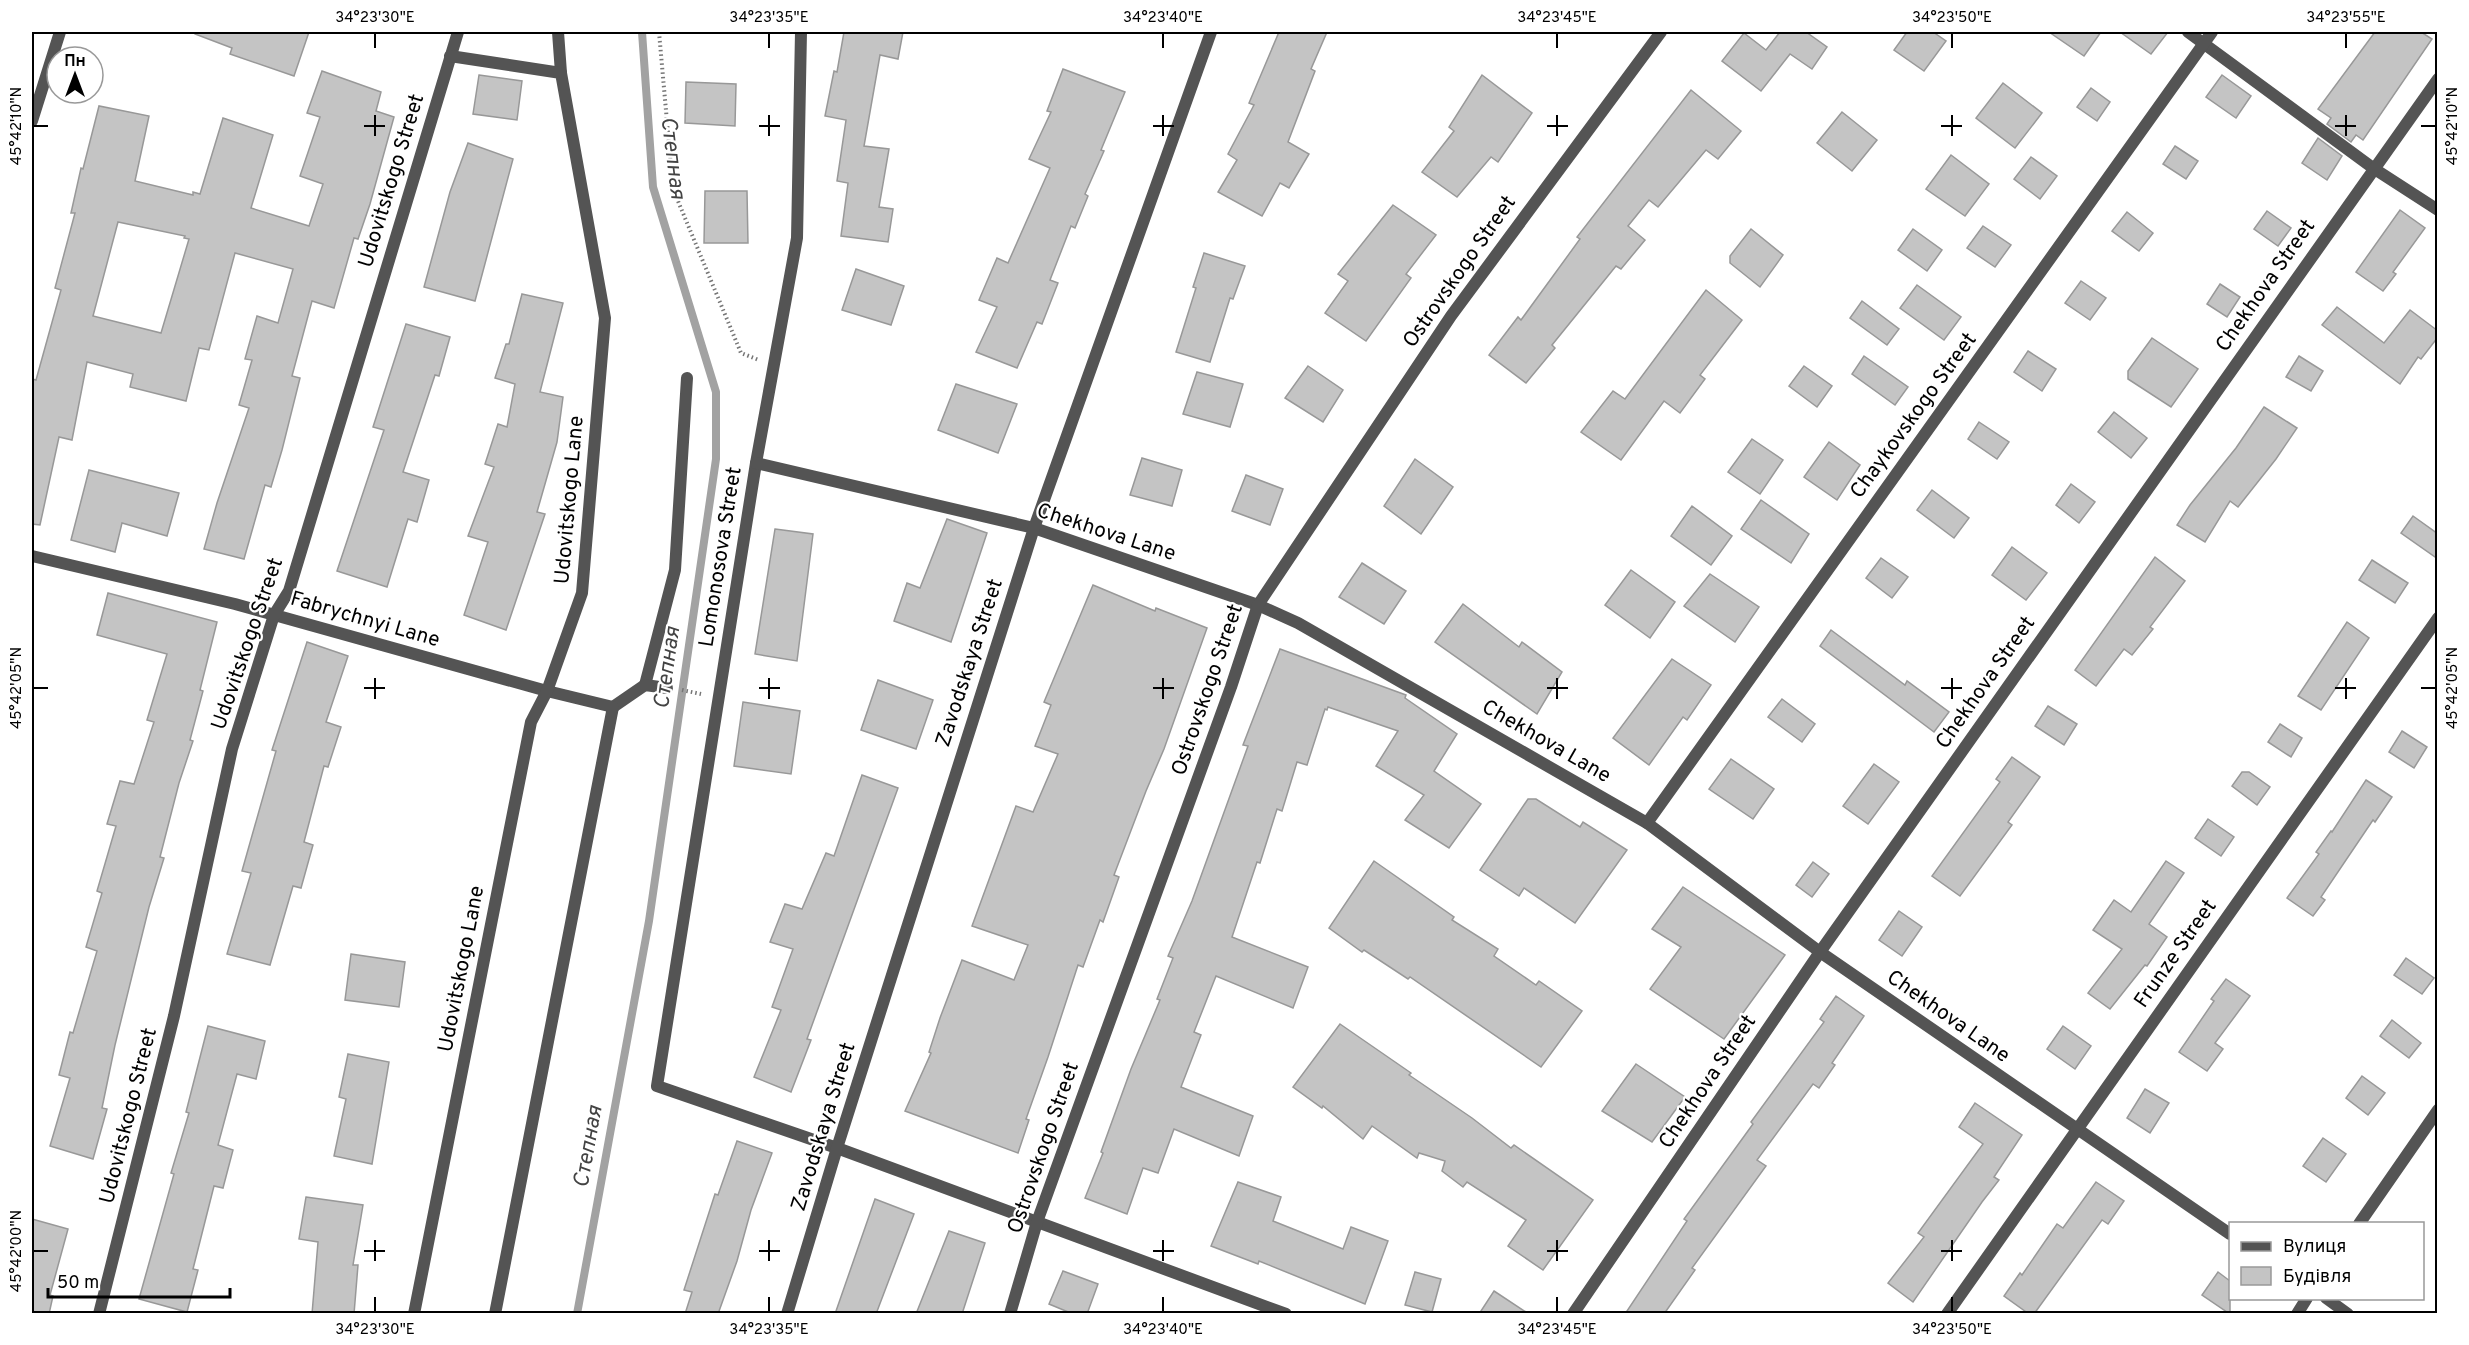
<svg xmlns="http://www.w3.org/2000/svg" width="2469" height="1345" viewBox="0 0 2469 1345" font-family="Overpass,sans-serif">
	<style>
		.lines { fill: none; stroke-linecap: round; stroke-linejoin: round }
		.stream { stroke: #a2a2a2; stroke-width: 8 }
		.building { fill: #c4c4c4; stroke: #989898; stroke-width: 1.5; fill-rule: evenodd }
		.path { stroke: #767676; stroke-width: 4; stroke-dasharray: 1.5 3; stroke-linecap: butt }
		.lane { stroke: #545454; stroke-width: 12 }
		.street { stroke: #545454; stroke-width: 12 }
		.ticks { fill: none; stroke: #000; stroke-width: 2 }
		.labels { text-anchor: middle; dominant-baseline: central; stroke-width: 4.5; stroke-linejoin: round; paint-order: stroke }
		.street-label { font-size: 21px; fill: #000; stroke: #fff }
		.water-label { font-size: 22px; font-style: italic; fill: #434343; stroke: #fff }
		.neatline { fill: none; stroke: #000; stroke-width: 2 }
		.ticks-label { font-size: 15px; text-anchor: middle; fill: #000 }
	</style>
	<rect width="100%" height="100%" fill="#fff"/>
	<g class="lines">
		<polyline class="stream" points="577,1314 649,921 716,459 716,392 653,187 642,32"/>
	</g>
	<g class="building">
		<polygon points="195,32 309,32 294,76 230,54 232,48 195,34"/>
		<polygon points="844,32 903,32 898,59 880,55 864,146 889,149 879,207 893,209 888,242 841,236 848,183 837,181 846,120 825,116 834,71 837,72"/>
		<polygon points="1279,32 1327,32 1311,69 1315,71 1288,142 1309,154 1289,188 1280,183 1262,216 1218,192 1237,160 1228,154 1254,105 1249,103"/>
		<polygon points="1780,32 1806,32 1827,47 1812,69 1790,54 1761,91 1722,61 1744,33 1766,50"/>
		<polygon points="1907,32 1933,32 1946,41 1924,71 1894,50"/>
		<polygon points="2049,32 2101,32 2084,56"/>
		<polygon points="2120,32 2168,32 2151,54"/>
		<polygon points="2375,32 2421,32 2432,39 2363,140 2356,135 2351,142 2327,124 2331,118 2318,109"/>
		<polygon points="1063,69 1125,92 1101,150 1104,151 1085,194 1088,196 1075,228 1071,226 1050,280 1058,283 1042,324 1037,322 1017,368 976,352 997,307 979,300 997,258 1008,263 1050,168 1029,159 1051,112 1047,111"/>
		<path d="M 322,71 L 381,92 L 376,111 L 394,117 L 370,204 L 358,239 L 354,238 L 334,308 L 312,301 L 292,376 L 300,378 L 282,450 L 271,487 L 265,485 L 244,559 L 204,549 L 217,503 L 249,408 L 239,405 L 252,360 L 245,359 L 257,316 L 278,323 L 293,269 L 235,253 L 209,350 L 199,348 L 186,401 L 130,387 L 133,374 L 87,362 L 72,440 L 59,437 L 40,525 L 32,524 L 32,379 L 36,380 L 61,290 L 55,288 L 75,213 L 71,213 L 81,168 L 83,169 L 99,106 L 149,116 L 135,181 L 193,195 L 193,192 L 200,194 L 223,118 L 273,135 L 251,208 L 309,226 L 323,184 L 300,176 L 320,117 L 307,113 ZM 118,222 L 185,236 L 184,238 L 189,239 L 161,333 L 93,316 Z"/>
		<polygon points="479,75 522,81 517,120 473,114"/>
		<polygon points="1482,75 1532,113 1498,162 1491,157 1457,197 1422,172 1454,131 1449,127"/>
		<polygon points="2222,75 2251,96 2236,118 2206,97"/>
		<polygon points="686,82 736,84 735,126 685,123"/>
		<polygon points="2003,83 2042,113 2015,148 1976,118"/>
		<polygon points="2091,88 2110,102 2097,121 2077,107"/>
		<polygon points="1691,90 1741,131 1718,159 1706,150 1658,207 1649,200 1628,226 1645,240 1621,269 1616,266 1552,345 1555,348 1526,383 1489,355 1518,317 1521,320 1580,239 1577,237"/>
		<polygon points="1842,112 1877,140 1852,171 1817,143"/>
		<polygon points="2318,138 2342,156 2327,180 2302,163"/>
		<polygon points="468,143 513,159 475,301 424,287 450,192"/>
		<polygon points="2175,146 2198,161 2186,179 2163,164"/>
		<polygon points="1951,155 1989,184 1965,216 1926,189"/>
		<polygon points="2031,157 2057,176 2040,199 2014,179"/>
		<polygon points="705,191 747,191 748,243 704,243"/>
		<polygon points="1393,205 1436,235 1406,274 1411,278 1366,341 1325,313 1348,281 1338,274"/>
		<polygon points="2400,210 2425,228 2393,272 2396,274 2383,291 2356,272"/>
		<polygon points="2267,211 2291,228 2278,246 2254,229"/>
		<polygon points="2127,212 2153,233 2139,251 2112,231"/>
		<polygon points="1983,226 2011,245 1995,267 1967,248"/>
		<polygon points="1751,229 1783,255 1760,287 1730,263 1730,256"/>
		<polygon points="1913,229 1942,250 1927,271 1898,250"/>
		<polygon points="1204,253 1245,266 1233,299 1230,298 1210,362 1176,352 1196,288 1193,287"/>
		<polygon points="856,269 904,286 891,325 842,310"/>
		<polygon points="2081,281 2106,298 2090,320 2065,303"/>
		<polygon points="2220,284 2240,297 2227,317 2207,304"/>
		<polygon points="1917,285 1961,317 1944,340 1900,308"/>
		<polygon points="1706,290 1742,320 1700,375 1705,379 1680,413 1664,401 1621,460 1581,432 1613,391 1625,399"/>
		<polygon points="522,294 563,303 540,392 563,397 557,442 537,512 545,514 506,630 464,615 488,542 468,536 494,467 485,464 498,424 507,427 515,384 495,378 506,344 509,344"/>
		<polygon points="1862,301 1899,329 1887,345 1850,318"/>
		<polygon points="2337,307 2384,343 2410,310 2438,331 2438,337 2421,359 2418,357 2400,384 2322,325"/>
		<polygon points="406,324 450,337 439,376 435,375 403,472 429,480 417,522 408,519 387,587 337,571 384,430 373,427"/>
		<polygon points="2152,338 2198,369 2171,407 2128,379 2128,371"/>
		<polygon points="2028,351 2056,369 2042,391 2014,372"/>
		<polygon points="1864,356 1908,387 1895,405 1852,374"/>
		<polygon points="2299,356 2323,371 2311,391 2286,377"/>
		<polygon points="1308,366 1343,390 1323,422 1285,398"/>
		<polygon points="1804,366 1832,386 1817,407 1789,386"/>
		<polygon points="1197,372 1243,384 1230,427 1183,414"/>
		<polygon points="956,384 1017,404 998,453 938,430"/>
		<polygon points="2264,407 2297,428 2276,459 2238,507 2230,501 2205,542 2177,525 2190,505 2236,448"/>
		<polygon points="2114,412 2147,438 2131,458 2098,432"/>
		<polygon points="1979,422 2009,442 1997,459 1968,439"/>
		<polygon points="1752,439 1783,460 1760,494 1728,472"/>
		<polygon points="1829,442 1860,465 1837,500 1804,477"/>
		<polygon points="1142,458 1182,470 1172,506 1130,495"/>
		<polygon points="1415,459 1453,487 1421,534 1384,506"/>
		<polygon points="89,470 179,493 167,536 122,523 115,552 71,540"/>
		<polygon points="1246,475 1283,489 1270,525 1232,511"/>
		<polygon points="2071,484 2095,502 2079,523 2056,505"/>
		<polygon points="1932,490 1969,518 1954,538 1917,510"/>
		<polygon points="1761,500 1809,534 1791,563 1741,529"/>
		<polygon points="1692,506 1732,536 1711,565 1671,536"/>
		<polygon points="2413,516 2438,534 2438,559 2401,533"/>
		<polygon points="947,519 987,533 951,642 894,621 907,583 920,588"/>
		<polygon points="775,529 813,534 797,661 755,654"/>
		<polygon points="2012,547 2047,573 2026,600 1992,575"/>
		<polygon points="2155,557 2185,581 2150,627 2153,629 2132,655 2124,649 2096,686 2075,670"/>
		<polygon points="1881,558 1908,577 1892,598 1866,578"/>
		<polygon points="2372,560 2408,583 2395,603 2359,580"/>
		<polygon points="1362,563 1406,591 1384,624 1339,597"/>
		<polygon points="1631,570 1675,602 1650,638 1605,605"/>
		<polygon points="1710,574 1759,607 1735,642 1684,606"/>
		<polygon points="1093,585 1155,611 1156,608 1207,628 1164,749 1146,791 1114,875 1119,877 1103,922 1100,920 1083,967 1078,965 1048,1057 1026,1119 1029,1120 1018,1153 905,1111 931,1053 929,1052 940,1018 962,960 1014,980 1028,945 972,926 1016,806 1033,812 1058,754 1035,746 1051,705 1044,702"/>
		<polygon points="108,593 217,622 200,690 203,691 190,740 193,741 179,783 160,857 164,858 149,907 115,1045 102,1108 107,1109 93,1159 50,1146 70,1078 59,1075 70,1032 73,1033 97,951 86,947 102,893 97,891 116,826 107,824 120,781 134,784 154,722 147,720 167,654 97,635"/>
		<polygon points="1463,604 1519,647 1522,642 1562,672 1537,714 1435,642"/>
		<polygon points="2347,622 2369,638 2321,710 2298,696"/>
		<polygon points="1831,630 1905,685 1907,681 1949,712 1934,732 1820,646"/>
		<polygon points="307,642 348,656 326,722 341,727 328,767 324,766 304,842 313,845 301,888 293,886 270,965 227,954 251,873 242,871 276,751 272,750"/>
		<polygon points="1280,649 1406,695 1405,698 1457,734 1434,771 1481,804 1449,848 1405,820 1424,795 1376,766 1398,731 1328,707 1327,710 1325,709 1307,765 1297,762 1282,811 1277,809 1260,863 1257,862 1232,937 1308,967 1293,1008 1216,976 1194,1032 1201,1035 1181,1087 1253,1116 1239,1156 1174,1129 1158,1173 1143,1168 1127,1214 1085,1198 1103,1153 1101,1152 1131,1069 1160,1000 1157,999 1173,958 1168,956 1192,901 1248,746 1243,745"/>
		<polygon points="1672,659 1711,685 1687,720 1683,717 1649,765 1613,738"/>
		<polygon points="878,680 933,700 916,749 861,730"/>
		<polygon points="1782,699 1815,724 1802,742 1768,717"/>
		<polygon points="743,702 800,711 791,774 734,766"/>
		<polygon points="2048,706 2077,724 2064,745 2035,726"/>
		<polygon points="2280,724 2302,738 2291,757 2268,742"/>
		<polygon points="2402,731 2427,747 2414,768 2389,752"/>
		<polygon points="2012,757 2040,777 2008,822 2012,825 1960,896 1932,876 2000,782 1996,779"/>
		<polygon points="1731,759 1774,789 1753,819 1709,789"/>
		<polygon points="1874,764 1899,782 1868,824 1843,806"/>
		<polygon points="2242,772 2249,772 2270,787 2257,805 2232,786"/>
		<polygon points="862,775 898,788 807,1039 811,1040 791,1092 754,1077 781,1010 772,1007 793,949 770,942 785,904 802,909 826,853 834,856"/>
		<polygon points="2366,780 2392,797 2375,822 2373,820 2321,897 2325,900 2313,916 2287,898 2319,854 2316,852 2331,831 2332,832"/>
		<polygon points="1528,799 1536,799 1580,827 1583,822 1627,850 1575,923 1524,888 1519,896 1480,870"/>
		<polygon points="2208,819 2234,837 2221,856 2195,838"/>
		<polygon points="1374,861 1454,917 1452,920 1498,949 1494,956 1536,985 1539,981 1582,1011 1541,1067 1410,977 1408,979 1364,950 1362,952 1329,928"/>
		<polygon points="2166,861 2184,873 2149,924 2167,937 2147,966 2145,965 2110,1009 2088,993 2122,949 2093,930 2114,900 2131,912"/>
		<polygon points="1813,862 1829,874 1812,897 1796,885"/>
		<polygon points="1683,887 1785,955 1724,1039 1650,989 1681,947 1652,929"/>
		<polygon points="1899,911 1922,927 1902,956 1879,940"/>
		<polygon points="351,954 405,962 399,1007 345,1000"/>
		<polygon points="2406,958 2434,978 2422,994 2394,975"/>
		<polygon points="2226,979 2250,996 2215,1043 2223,1049 2207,1071 2179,1052 2214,1001 2211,999"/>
		<polygon points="1836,996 1864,1016 1832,1063 1835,1065 1819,1088 1813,1084 1757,1160 1766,1166 1692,1268 1695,1270 1664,1314 1625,1314 1687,1221 1684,1219 1753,1124 1751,1122 1824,1022 1820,1019"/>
		<polygon points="2392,1020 2421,1043 2409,1058 2380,1036"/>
		<polygon points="1340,1024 1411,1073 1409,1075 1472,1118 1511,1148 1514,1145 1593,1200 1543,1270 1508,1246 1526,1220 1467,1182 1463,1187 1442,1171 1445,1161 1419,1153 1417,1158 1372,1126 1363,1139 1323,1106 1322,1108 1293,1087"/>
		<polygon points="208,1026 265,1041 256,1079 237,1074 218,1145 233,1150 223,1188 214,1186 193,1269 198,1270 187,1312 139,1299 174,1174 171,1173 189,1113 186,1112"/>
		<polygon points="2063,1026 2091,1046 2075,1069 2047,1049"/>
		<polygon points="348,1054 389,1062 372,1164 334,1156 346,1099 339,1097"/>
		<polygon points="1636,1064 1685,1097 1652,1142 1602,1111"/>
		<polygon points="2362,1076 2385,1093 2368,1115 2346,1098"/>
		<polygon points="2145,1089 2169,1103 2150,1133 2127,1118"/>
		<polygon points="1975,1103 2022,1135 1994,1177 1999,1180 1982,1202 1913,1302 1888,1283 1924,1237 1918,1233 1983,1144 1959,1127"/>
		<polygon points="2323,1138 2346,1154 2326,1182 2303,1166"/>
		<polygon points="737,1141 772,1153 751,1210 737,1261 718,1314 685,1314 692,1292 684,1290 715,1194 718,1195"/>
		<polygon points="1238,1182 1281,1197 1273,1221 1343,1249 1351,1227 1388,1241 1365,1304 1259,1261 1258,1264 1211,1246"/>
		<polygon points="2096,1182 2124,1201 2108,1224 2102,1220 2034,1314 2029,1314 2004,1296 2020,1273 2022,1275 2057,1224 2063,1228"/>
		<polygon points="306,1197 363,1205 353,1265 358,1265 354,1314 312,1314 318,1242 299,1239"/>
		<polygon points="875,1199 914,1214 876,1314 835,1314"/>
		<polygon points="32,1219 68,1229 50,1295 53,1296 49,1314 32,1314"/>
		<polygon points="949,1231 985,1243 962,1314 916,1314"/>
		<polygon points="1063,1271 1098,1284 1087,1314 1073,1314 1049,1304"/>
		<polygon points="1415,1272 1441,1279 1432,1312 1405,1305"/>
		<polygon points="2218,1272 2230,1281 2230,1314 2202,1295"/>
		<polygon points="1494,1291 1529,1314 1479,1314"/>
	</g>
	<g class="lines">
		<g class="path">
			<polyline points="659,32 673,189 741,353 759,360"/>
			<polyline points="682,690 701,694"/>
		</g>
		<g class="lane">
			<polyline points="558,32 561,73"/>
			<polyline points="645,685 675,570 687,378"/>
			<polyline points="613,707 645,685 667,688"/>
			<polyline points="495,1314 613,707 547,691"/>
		</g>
		<g class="street">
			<polyline points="801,32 797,238 756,463 657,1086 837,1148 1286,1314"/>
			<polyline points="2188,32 2373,168 2438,210"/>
			<polyline points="32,121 60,32"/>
			<polyline points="756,463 1034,528 1258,605 1298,623 1647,823 1820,952 2230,1234"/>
			<polyline points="32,556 235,604 547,691"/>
			<polyline points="1647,823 2212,32"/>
			<polyline points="2359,1224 2438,1110"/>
			<polyline points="2326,1298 2348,1314"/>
			<polyline points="99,1314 174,1016 232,749 274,615 289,591 458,32"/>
			<polyline points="414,1314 531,722 547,691 582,593 605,318 561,73 450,56"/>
			<polyline points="787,1314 837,1148 1034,528 1211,32"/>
			<polyline points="1010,1314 1037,1222 1231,687 1258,605 1451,316 1661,32"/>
			<polyline points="1573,1314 1820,952 2438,79"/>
			<polyline points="1947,1314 2438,618"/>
			<polyline points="2297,1314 2307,1298"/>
		</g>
	</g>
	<path class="ticks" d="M 375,33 L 375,48M 769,33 L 769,48M 1163,33 L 1163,48M 1557,33 L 1557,48M 1952,33 L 1952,48M 2346,33 L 2346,48M 375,115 L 375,136M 769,115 L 769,136M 1163,115 L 1163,136M 1557,115 L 1557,136M 1952,115 L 1952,136M 2346,115 L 2346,136M 33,126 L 48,126M 364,126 L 385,126M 759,126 L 780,126M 1153,126 L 1174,126M 1547,126 L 1568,126M 1941,126 L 1962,126M 2335,126 L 2356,126M 2421,126 L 2436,126M 375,678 L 375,699M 769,678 L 769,699M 1163,678 L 1163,699M 1557,678 L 1557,699M 1952,678 L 1952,699M 2346,678 L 2346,699M 33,688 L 48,688M 364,688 L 385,688M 759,688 L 780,688M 1153,688 L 1174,688M 1547,688 L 1568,688M 1941,688 L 1962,688M 2335,688 L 2356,688M 2421,688 L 2436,688M 375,1240 L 375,1261M 769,1240 L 769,1261M 1163,1240 L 1163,1261M 1557,1240 L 1557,1261M 1952,1240 L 1952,1261M 33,1251 L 48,1251M 364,1251 L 385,1251M 759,1251 L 780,1251M 1153,1251 L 1174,1251M 1547,1251 L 1568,1251M 1941,1251 L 1962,1251M 375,1297 L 375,1312M 769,1297 L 769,1312M 1163,1297 L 1163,1312M 1557,1297 L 1557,1312M 1952,1297 L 1952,1312"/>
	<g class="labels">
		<g class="street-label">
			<text transform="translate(392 181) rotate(-73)">Udovitskogo Street</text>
			<text transform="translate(1460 272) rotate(-55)">Ostrovskogo Street</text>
			<text transform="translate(2266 286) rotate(-55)">Chekhova Street</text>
			<text transform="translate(1914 416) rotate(-54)">Chaykovskogo Street</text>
			<text transform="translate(570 500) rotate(-85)">Udovitskogo Lane</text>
			<text transform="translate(1106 533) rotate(18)">Chekhova Lane</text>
			<text transform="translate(721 557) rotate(-81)">Lomonosova Street</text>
			<text transform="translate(365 620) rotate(16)">Fabrychnyi Lane</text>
			<text transform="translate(248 644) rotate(-71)">Udovitskogo Street</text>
			<text transform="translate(970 663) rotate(-72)">Zavodskaya Street</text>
			<text transform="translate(1986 683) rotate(-55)">Chekhova Street</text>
			<text transform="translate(1208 690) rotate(-71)">Ostrovskogo Street</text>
			<text transform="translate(1546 742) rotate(30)">Chekhova Lane</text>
			<text transform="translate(2176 954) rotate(-55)">Frunze Street</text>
			<text transform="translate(462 969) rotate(-79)">Udovitskogo Lane</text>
			<text transform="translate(1948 1017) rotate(35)">Chekhova Lane</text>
			<text transform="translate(1708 1082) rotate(-56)">Chekhova Street</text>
			<text transform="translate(129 1116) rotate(-76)">Udovitskogo Street</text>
			<text transform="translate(824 1127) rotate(-73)">Zavodskaya Street</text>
			<text transform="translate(1044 1148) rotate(-71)">Ostrovskogo Street</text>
		</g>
		<g class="water-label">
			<text transform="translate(672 158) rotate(83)">Степная</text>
			<text transform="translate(668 668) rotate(-82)">Степная</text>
			<text transform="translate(589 1147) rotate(-80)">Степная</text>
		</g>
	</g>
	<rect width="2469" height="1345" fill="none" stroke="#ffffff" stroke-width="66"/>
	<rect x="2229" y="1222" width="195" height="78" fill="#ffffff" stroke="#999999" stroke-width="1.5"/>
	<rect x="2241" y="1242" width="30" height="9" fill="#545454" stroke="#999999" stroke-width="1.5"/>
	<text x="2283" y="1252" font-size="18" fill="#000000">Вулиця</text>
	<rect x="2241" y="1267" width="30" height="18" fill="#c4c4c4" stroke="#999999" stroke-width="1.5"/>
	<text x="2283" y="1282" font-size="18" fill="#000000">Будівля</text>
	<g transform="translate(75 75)"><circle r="28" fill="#ffffff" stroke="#999999" stroke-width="1.5"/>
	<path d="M0-4.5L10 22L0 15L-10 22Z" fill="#000000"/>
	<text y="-9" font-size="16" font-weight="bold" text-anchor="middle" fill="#000000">Пн</text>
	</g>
	<path d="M48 1288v9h182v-9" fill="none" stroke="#000000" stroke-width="3"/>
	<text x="57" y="1288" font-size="18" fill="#000000" stroke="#ffffff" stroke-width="4.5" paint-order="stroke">50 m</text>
	<rect x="33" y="33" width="2403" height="1279" class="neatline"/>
	<g class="ticks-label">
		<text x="375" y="22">34°23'30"E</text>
		<text x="769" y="22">34°23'35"E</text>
		<text x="1163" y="22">34°23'40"E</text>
		<text x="1557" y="22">34°23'45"E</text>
		<text x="1952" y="22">34°23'50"E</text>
		<text x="2346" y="22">34°23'55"E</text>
		<text transform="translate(16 126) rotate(-90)" y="5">45°42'10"N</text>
		<text transform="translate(2452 126) rotate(-90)" y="5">45°42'10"N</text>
		<text transform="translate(16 688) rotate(-90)" y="5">45°42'05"N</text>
		<text transform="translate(2452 688) rotate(-90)" y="5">45°42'05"N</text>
		<text transform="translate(16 1251) rotate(-90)" y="5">45°42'00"N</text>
		<text x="375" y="1334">34°23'30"E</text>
		<text x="769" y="1334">34°23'35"E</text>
		<text x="1163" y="1334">34°23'40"E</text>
		<text x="1557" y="1334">34°23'45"E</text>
		<text x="1952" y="1334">34°23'50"E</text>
	</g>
</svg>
